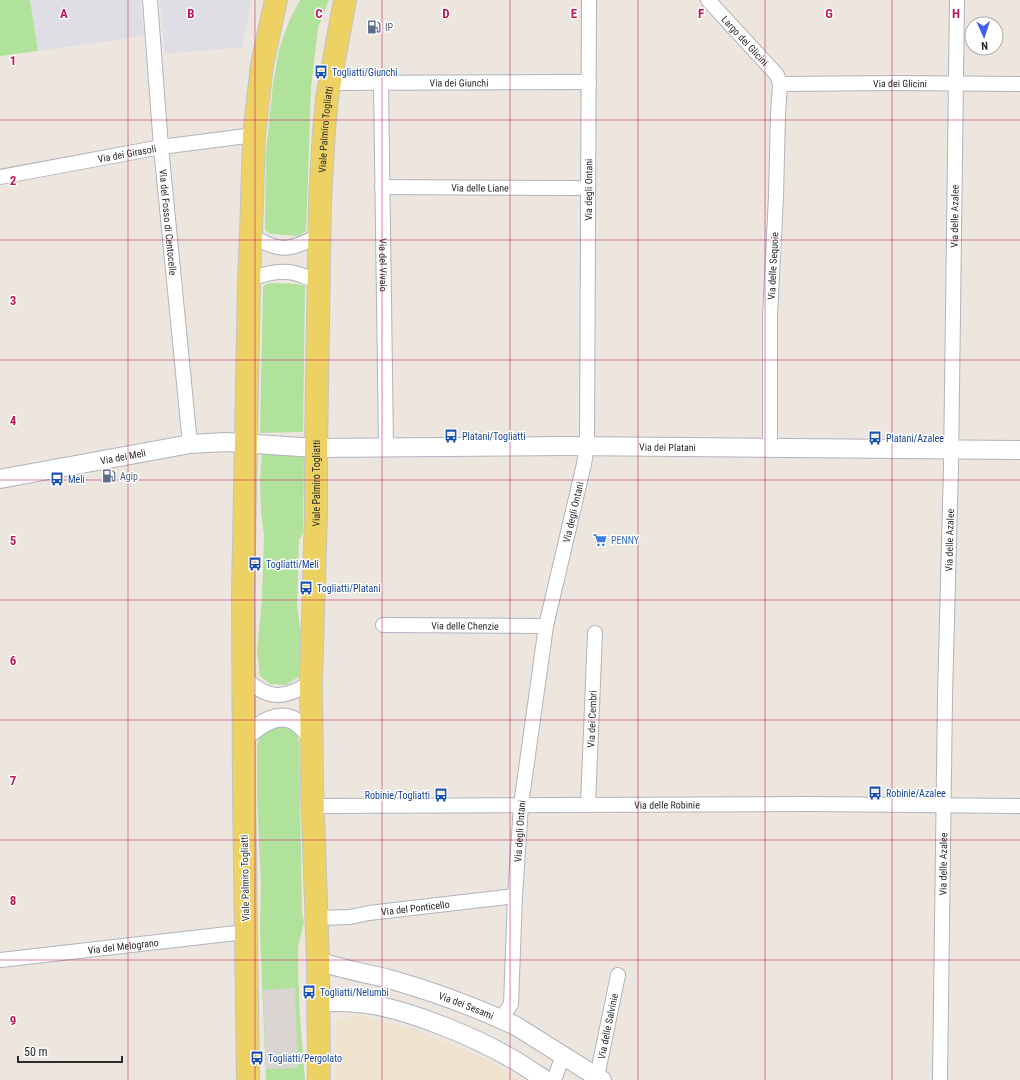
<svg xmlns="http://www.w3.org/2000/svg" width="1020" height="1080" viewBox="0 0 1020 1080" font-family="'Roboto Condensed',sans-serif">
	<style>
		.industrial { fill: #e0dee5 }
		.education { fill: #eee4cd }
		.green { fill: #b1e29b }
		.plaza { fill: #d9d5d0 }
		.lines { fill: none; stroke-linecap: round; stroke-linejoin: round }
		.minor-casing { stroke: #b1b3be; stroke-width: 16 }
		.tertiary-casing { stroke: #b1b3be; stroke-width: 20 }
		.primary-casing { stroke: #c4c4c4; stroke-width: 24 }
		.minor { stroke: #fff; stroke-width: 14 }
		.tertiary { stroke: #fff; stroke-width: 18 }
		.primary { stroke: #edd162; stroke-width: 22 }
		.grid { fill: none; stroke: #c2185b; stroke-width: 1; stroke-opacity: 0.55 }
		.labels { text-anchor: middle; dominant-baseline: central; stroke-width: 3; stroke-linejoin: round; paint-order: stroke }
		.service-label { font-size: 10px; fill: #4e5e75; stroke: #fff; text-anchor: start }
		.street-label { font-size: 10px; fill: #2b2b2b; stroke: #fff }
		.transit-label { font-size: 10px; fill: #164399; stroke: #fff; text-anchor: start }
		.shop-label { font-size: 10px; fill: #366cbe; stroke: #fff; text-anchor: start }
		.grid-label { font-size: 13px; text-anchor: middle; font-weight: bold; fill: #c2185b; stroke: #fff; stroke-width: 3; stroke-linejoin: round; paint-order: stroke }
	</style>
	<rect width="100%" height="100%" fill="#ece6de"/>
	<g class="industrial">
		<polygon points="30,0 140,0 144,36 38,51"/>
		<polygon points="160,0 252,0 242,47 165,54"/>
	</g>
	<polygon class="education" points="350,1014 410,1028 487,1060 519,1080 336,1080 336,1020 348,1020"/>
	<g class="green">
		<polygon points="0,0 30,0 38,51 0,56"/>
		<polygon points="300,0 329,0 318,28 311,88 308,178 306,231 298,236 270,234 265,230 266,152 273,85 279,49 290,19"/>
		<polygon points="271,283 298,284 305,286 303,432 260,433 263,287 266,284"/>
		<polygon points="304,453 303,533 299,540 297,604 303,652 300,676 286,685 270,684 260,676 257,651 262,600 264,535 261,512 260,479 262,454"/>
		<polygon points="269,726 290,726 297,734 299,743 302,912 304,923 298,946 298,971 300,1018 305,1080 266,1080 260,931 261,884 257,797 257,747 261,733"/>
	</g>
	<polygon class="plaza" points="295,988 298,1068 266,1069 263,990"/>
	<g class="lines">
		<g class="minor-casing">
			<g id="minor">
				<path id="s1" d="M 150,0 L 161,147 L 190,444"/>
				<path id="s2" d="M 708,0 L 777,75 L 780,84 L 778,114 L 776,197 L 770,315 L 770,447"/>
				<path id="s3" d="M 329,83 L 589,82"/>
				<path id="s4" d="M 381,83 L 386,446"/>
				<path id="s5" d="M 780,84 L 895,83 L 1020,84"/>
				<path id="s6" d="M 0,177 L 161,147 L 254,135"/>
				<path id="s7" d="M 382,187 L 578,188"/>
				<path d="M 251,235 C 280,254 290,250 320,235"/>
				<path d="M 249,280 C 265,273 284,268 301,275 C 307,277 313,280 319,284"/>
				<path id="s8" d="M 383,625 L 546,626"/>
				<path d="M 244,677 C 267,700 284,700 311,682"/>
				<path id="s9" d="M 588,805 L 595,633"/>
				<path id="s10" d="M 314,806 L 808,804 L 1020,806"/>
				<path id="s11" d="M 316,918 L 350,917 L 369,913 L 515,896"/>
				<path id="s12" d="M 0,960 L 245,932"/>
				<path id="s13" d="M 501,1019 L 511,1004 L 515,896 L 521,805 L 546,626 L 584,464 L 587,446 L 589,0"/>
				<path id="s14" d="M 597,1077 L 618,975"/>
				<polyline points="554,1080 563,1055"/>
				<path id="s15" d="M 940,1080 L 945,696 L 951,467 L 957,0"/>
			</g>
		</g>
		<g class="tertiary-casing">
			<g id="tertiary">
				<path id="s16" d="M 0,479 L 190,444 L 226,442 L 316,448 L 568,446 L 1020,450"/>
				<path d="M 244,738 C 259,725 280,708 299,724 C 304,728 308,733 312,738"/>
				<path id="s17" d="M 318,961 C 341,969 365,973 389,979 C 432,991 475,1007 516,1026 L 602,1080"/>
				<path d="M 318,1003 C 363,998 402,1010 443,1026 C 466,1035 488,1045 509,1057 C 522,1064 533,1072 545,1080"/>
			</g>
		</g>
		<g class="primary-casing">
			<g id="primary">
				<polyline points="248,1080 244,792 243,596 249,280 251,235 254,135 262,65 276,0"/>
				<path id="s18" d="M 319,1080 L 318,961 L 312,784 L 311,682 L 316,514 L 316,448 L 320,200 L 324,131 L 327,98 L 345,0"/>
			</g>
		</g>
		<use href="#minor" class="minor"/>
		<use href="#tertiary" class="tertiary"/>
		<use href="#primary" class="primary"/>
	</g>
	<path class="grid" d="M 128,0 L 128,1080M 255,0 L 255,1080M 382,0 L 382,1080M 510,0 L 510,1080M 638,0 L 638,1080M 765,0 L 765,1080M 892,0 L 892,1080M 0,120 L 1020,120M 0,240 L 1020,240M 0,360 L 1020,360M 0,480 L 1020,480M 0,600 L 1020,600M 0,720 L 1020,720M 0,840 L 1020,840M 0,960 L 1020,960"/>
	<defs>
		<g id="fuel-bare" transform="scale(1.08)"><path d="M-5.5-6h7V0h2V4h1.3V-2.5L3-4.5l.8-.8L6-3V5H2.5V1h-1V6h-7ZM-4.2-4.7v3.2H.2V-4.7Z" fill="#5c6f8a" stroke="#fff" stroke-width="2.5" paint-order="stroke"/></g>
		<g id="bus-bare" transform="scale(1.08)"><path d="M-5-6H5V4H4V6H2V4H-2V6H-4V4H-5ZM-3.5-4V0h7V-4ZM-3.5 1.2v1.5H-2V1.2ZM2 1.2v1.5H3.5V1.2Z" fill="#1a4fb4" stroke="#fff" stroke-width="2.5" paint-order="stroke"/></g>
		<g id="supermarket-bare" transform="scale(1.08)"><path d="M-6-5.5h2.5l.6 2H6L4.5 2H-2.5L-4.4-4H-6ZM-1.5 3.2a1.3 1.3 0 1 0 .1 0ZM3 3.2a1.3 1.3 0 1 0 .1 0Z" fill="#3f7fe0" stroke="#fff" stroke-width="2.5" paint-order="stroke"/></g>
	</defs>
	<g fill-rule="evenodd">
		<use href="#fuel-bare" x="374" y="27"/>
		<use href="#bus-bare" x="321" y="72"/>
		<use href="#bus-bare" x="451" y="436"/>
		<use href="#bus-bare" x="875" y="438"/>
		<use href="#fuel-bare" x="109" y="476"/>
		<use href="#bus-bare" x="57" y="479"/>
		<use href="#supermarket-bare" x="600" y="540"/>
		<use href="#bus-bare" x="255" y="564"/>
		<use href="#bus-bare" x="306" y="588"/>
		<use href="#bus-bare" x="875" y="793"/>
		<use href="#bus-bare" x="441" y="795"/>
		<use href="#bus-bare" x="309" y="992"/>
		<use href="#bus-bare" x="257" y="1058"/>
	</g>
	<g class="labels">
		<g class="service-label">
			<text x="385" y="27">IP</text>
			<text x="120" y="476">Agip</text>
		</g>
		<g class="street-label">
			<text stroke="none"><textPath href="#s2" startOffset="55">Largo dei Glicini</textPath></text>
			<text stroke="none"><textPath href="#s3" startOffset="130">Via dei Giunchi</textPath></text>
			<text stroke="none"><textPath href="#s5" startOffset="120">Via dei Glicini</textPath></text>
			<text stroke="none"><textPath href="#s18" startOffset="951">Viale Palmiro Togliatti</textPath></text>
			<text stroke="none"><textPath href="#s6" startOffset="129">Via dei Girasoli</textPath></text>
			<text stroke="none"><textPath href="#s7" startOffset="98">Via delle Liane</textPath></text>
			<text stroke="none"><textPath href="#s13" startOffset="839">Via degli Ontani</textPath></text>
			<text stroke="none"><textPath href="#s15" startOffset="864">Via delle Azalee</textPath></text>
			<text stroke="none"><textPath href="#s1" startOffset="223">Via del Fosso di Centocelle</textPath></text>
			<text stroke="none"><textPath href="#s4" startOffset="182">Via del Vivaio</textPath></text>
			<text transform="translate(773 266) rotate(-87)">Via delle Sequoie</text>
			<text stroke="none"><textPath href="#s16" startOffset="671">Via dei Platani</textPath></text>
			<text stroke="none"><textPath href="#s16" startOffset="125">Via dei Meli</textPath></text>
			<text stroke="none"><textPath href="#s18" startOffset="597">Viale Palmiro Togliatti</textPath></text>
			<text stroke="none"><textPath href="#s13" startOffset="515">Via degli Ontani</textPath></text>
			<text stroke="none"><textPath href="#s15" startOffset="540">Via delle Azalee</textPath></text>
			<text stroke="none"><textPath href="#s8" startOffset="82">Via delle Chenzie</textPath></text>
			<text stroke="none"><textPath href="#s9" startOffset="86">Via dei Cembri</textPath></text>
			<text stroke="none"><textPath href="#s10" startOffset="353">Via delle Robinie</textPath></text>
			<text stroke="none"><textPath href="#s13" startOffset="191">Via degli Ontani</textPath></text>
			<text stroke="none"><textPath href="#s15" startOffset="216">Via delle Azalee</textPath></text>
			<text transform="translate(245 878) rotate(-91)">Viale Palmiro Togliatti</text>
			<text stroke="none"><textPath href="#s11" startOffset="100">Via del Ponticello</textPath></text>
			<text stroke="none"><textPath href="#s12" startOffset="124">Via del Melograno</textPath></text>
			<text stroke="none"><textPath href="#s17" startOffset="155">Via dei Sesami</textPath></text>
			<text stroke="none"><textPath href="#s14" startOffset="52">Via delle Salvinie</textPath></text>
		</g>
		<g class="transit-label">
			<text x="332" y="72">Togliatti/Giunchi</text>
			<text x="462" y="436">Platani/Togliatti</text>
			<text x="886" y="438">Platani/Azalee</text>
			<text x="68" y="479">Meli</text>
			<text x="266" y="564">Togliatti/Meli</text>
			<text x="317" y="588">Togliatti/Platani</text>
			<text x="886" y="793">Robinie/Azalee</text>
			<text x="430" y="795" text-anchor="end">Robinie/Togliatti</text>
			<text x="320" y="992">Togliatti/Nelumbi</text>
			<text x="268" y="1058">Togliatti/Pergolato</text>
		</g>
		<g class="shop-label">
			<text x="611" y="540">PENNY</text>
		</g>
	</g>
	<g class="grid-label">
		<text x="64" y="18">A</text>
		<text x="191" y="18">B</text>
		<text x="319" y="18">C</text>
		<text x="446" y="18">D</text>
		<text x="574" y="18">E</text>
		<text x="701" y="18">F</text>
		<text x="829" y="18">G</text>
		<text x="956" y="18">H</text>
		<text x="13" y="65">1</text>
		<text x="13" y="185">2</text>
		<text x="13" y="305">3</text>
		<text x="13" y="425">4</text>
		<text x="13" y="545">5</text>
		<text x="13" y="665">6</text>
		<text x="13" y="785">7</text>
		<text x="13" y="905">8</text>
		<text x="13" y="1025">9</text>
	</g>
	<g transform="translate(984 36) rotate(177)"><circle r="19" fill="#ffffff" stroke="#aaaaaa"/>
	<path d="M0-3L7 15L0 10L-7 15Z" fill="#425ef5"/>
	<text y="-6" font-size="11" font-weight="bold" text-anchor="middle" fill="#2b2b2b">N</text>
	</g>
	<path d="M18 1056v6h104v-6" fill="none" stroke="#2b2b2b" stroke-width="2"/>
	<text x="24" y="1056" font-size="12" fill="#2b2b2b" stroke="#ffffff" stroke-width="3" paint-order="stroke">50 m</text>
</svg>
